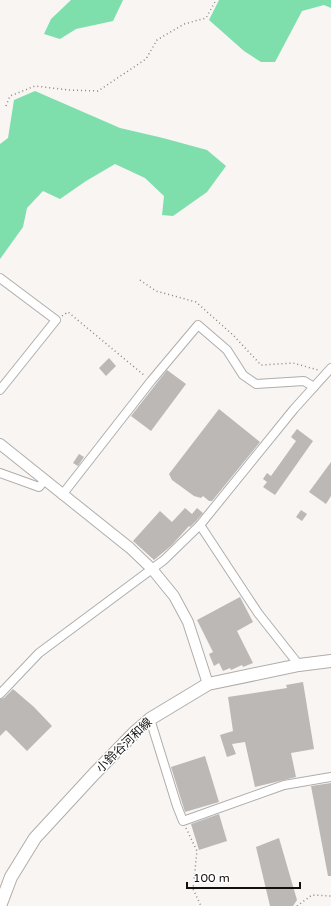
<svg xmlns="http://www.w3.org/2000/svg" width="331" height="906" viewBox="0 0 331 906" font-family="'Varela Round','Noto Sans JP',sans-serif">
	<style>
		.forest { fill: #7edeac }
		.building { fill: #bbb8b6 }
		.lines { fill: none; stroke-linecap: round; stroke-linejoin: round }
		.minor-casing { stroke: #b0adab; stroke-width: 10 }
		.tertiary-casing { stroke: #b0adab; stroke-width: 12 }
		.secondary-casing { stroke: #b0adab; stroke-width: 14 }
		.path { stroke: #898786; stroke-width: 1.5; stroke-dasharray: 1 3; stroke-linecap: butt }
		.minor { stroke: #fff; stroke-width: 8 }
		.tertiary { stroke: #fff; stroke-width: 10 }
		.secondary { stroke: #fff; stroke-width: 12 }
		.labels { text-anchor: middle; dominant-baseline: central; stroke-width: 3; stroke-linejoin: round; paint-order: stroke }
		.street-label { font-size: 12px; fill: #121110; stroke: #fff }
	</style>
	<rect width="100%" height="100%" fill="#f8f5f3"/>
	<g class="forest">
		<polygon points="71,0 123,0 113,21 76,29 60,39 44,34 51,19"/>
		<polygon points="219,0 331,0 331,8 324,5 302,11 275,62 261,62 244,51 209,20"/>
		<polygon points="35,91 120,128 163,138 207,150 226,166 207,192 173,216 162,215 164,196 145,178 115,164 86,181 60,199 43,191 27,208 23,227 0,259 0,144 8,138 14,100"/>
	</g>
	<g class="building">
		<polygon points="109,358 116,366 106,376 99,368"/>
		<polygon points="167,370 186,384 151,431 131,416"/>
		<polygon points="219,409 260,442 212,501 209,501 203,496 201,498 194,496 172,480 169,474"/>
		<polygon points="297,429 313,441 275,495 263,487 267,482 263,479 267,473 271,476 296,441 291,437"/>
		<polygon points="79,454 84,457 78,466 73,463"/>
		<polygon points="331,462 331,496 326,504 309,492"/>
		<polygon points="185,508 192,514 197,508 203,513 196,521 190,527 189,526 172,545 154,560 133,541 160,511 172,522"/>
		<polygon points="301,510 307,514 302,521 296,517"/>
		<polygon points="240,597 253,622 237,631 253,663 243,667 242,665 231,670 230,668 223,671 219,663 214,666 209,654 213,652 197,620"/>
		<polygon points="303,682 314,749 291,753 296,777 255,787 245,742 232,744 236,754 227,757 220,735 233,731 228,697 287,688 286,685"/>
		<polygon points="13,689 34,707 52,726 27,751 6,730 0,736 0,699 4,698"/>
		<polygon points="205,756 219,802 185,812 171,767"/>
		<polygon points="331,783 331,876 328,876 311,786"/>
		<polygon points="219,814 227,841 199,850 191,824"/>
		<polygon points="279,838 297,900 293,906 270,906 256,847"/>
	</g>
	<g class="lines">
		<g class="minor-casing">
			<g id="minor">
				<polyline points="0,278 56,320 0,390"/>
				<polyline points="0,473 39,487 45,480"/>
				<polyline points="62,495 151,381 198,325 227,350 243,375 256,384 304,381 314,387"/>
				<polyline points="200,525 258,613 299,665"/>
				<polyline points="0,694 39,653 164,560 200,525 294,409 331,368"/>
				<polyline points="150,719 177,806 183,821 284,785 331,777"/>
			</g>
		</g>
		<g class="tertiary-casing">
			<polyline id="tertiary" points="0,444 130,548 152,569 174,596 188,622 208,684"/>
		</g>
		<g class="secondary-casing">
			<polyline id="secondary" points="0,906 11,877 35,838 94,774 135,732 150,719 208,684 299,665 331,661"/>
		</g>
		<g class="path">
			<polyline points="6,106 10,96 35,86 69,90 98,91 146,59 157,40 184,24 206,18 216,0"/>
			<polyline points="140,280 156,291 196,302 233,335 261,365 293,363 318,370"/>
			<polyline points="62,316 68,312 145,376"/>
			<polyline points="186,828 197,851 193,889 201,906"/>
			<polyline points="297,906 312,895 331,896"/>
		</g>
		<use href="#minor" class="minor"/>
		<use href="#tertiary" class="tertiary"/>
		<use href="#secondary" class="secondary"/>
	</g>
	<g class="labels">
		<g class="street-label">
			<text transform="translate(124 745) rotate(-44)">小鈴谷河和線</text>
		</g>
	</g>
	<path d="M187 882v6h113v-6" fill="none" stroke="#121110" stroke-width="2"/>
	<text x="193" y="882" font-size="12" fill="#121110" stroke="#ffffff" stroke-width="3" paint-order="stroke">100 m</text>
</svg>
